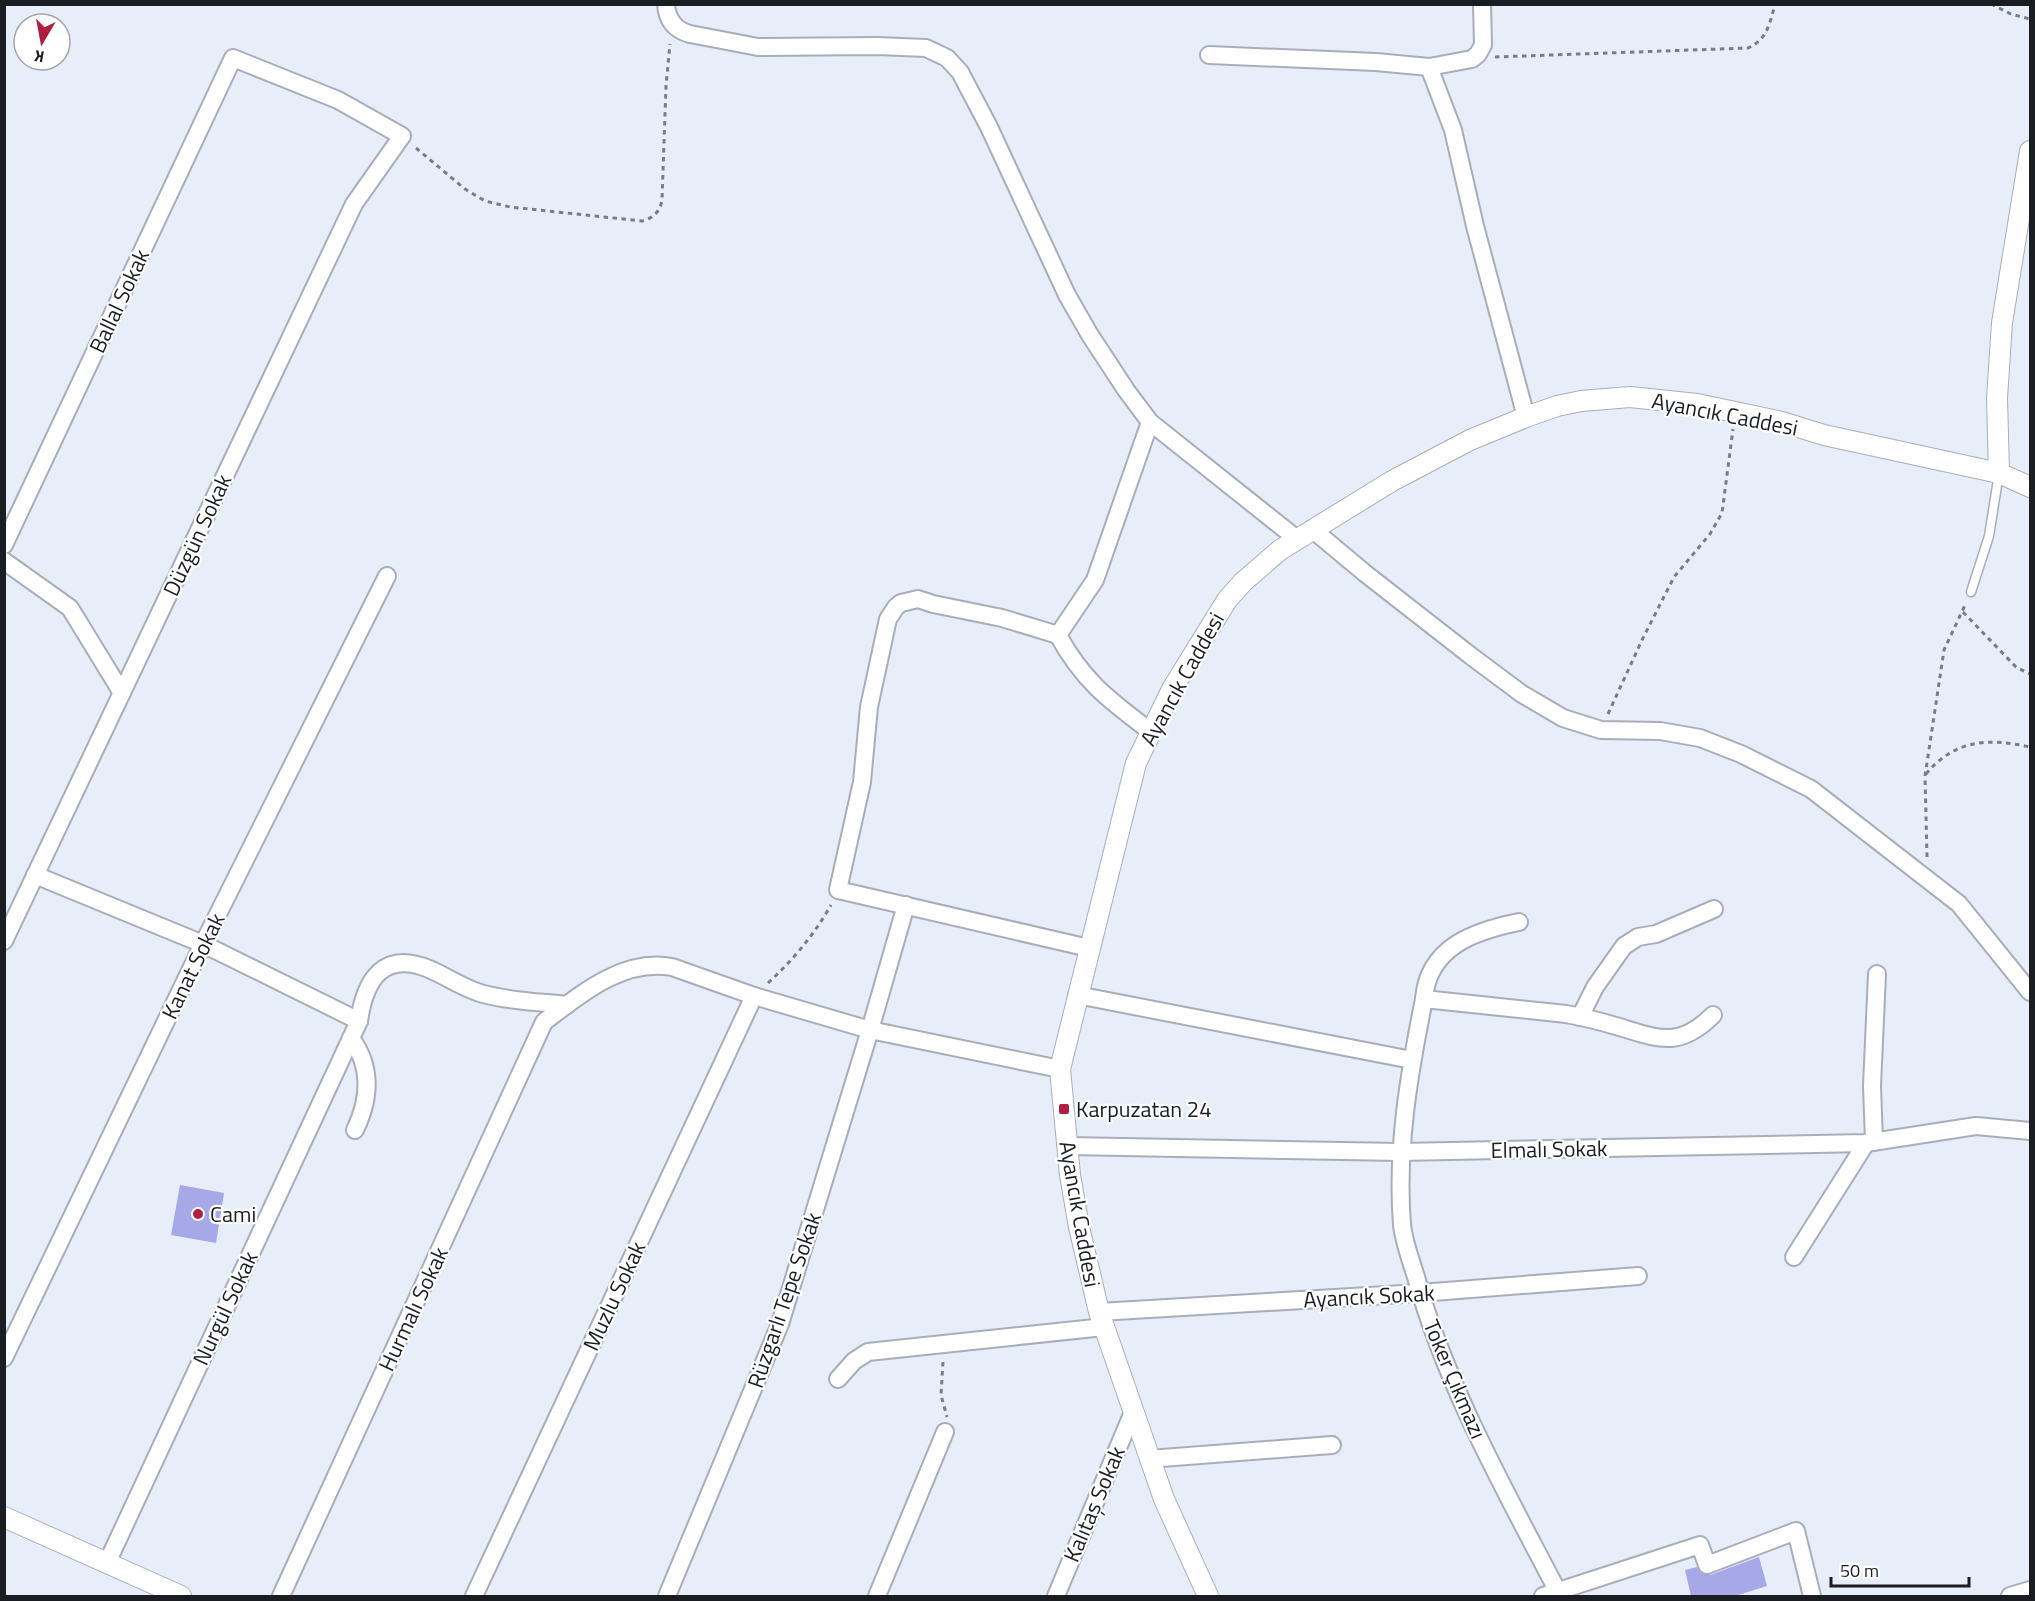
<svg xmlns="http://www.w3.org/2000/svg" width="2035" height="1601" viewBox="0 0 2035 1601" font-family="'Titillium Web',sans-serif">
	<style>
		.building { fill: #a6a8e8 }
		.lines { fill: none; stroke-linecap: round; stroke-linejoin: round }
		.service-casing { stroke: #a8aeb9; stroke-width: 11 }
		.minor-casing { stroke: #a8aeb9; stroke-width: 20 }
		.tertiary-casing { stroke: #a8aeb9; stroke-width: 22 }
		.path { stroke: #787d85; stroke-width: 3; stroke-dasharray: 4.5 4.5; stroke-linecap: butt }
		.service { stroke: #fff; stroke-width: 8 }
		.minor { stroke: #fff; stroke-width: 16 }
		.tertiary { stroke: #fff; stroke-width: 20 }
		.poi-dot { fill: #b01d42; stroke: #fff; stroke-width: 2 }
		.labels { text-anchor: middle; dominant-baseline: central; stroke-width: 4.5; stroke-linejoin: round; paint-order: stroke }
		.street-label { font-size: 22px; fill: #1a1d21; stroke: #fff }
		.poi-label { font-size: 22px; fill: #1a1d21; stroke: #fff; text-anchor: start }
	</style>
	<rect width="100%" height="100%" fill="#e7eefa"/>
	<g class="building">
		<polygon points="180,1185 224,1193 216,1243 171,1235"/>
		<polygon points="1759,1557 1767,1586 1735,1596 1691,1596 1685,1570 1697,1567 1701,1573 1710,1575"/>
	</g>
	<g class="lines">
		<g class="service-casing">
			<polyline id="service" points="1971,592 1989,536 1999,473"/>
		</g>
		<g class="minor-casing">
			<g id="minor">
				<path d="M 666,4 C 667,20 675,30 690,34 L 758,47 L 877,46 L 926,48 L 947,58 L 960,72 L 989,127 L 1067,295 L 1090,335 L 1126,390 L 1150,422 L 1297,539"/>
				<polyline points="1209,55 1376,62 1429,67 1472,59 1478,54 1483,45 1482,4"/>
				<polyline points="1429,67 1453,130 1475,226 1526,417"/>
				<polyline points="1312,529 1366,574 1471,656 1522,694 1563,718 1601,730 1660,731 1700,738 1741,754 1811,789 1959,904 2030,992"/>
				<polyline points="4,545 233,58 338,100 402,136 354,204 4,941"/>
				<polyline points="4,561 70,608 122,693"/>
				<path d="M 1058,635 C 1083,681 1109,700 1150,731"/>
				<polyline points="35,875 203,944 359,1021"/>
				<polyline points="1089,948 838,890 862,782 869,707 888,619 896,607 901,603 918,599 933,604 1002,618 1058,635 1095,580 1150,422"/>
				<polyline points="1077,995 1412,1060"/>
				<path d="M 1424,999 C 1428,947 1474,931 1519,922"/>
				<polyline points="1580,1017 1595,987 1624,946 1638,937 1656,934 1714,909"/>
				<path d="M 351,1038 C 372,1067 370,1099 355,1130"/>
				<polyline points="1874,1142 1872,1086 1877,974"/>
				<polyline points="1067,1146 1400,1152 1866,1143 1976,1126 2030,1131"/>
				<polyline points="1794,1257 1866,1143"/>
				<polyline points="1099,1312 1420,1293 1638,1276"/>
				<polyline points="4,1358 203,944 387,576"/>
				<polyline points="838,1379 854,1361 868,1352 1104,1327"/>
				<polyline points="1149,1459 1332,1445"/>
				<path d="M 107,1563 L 359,1021 C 365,980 383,950 429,969 C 446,976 461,987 480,993 C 507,1001 539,1002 567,1005"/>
				<path d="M 1558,1592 C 1506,1492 1446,1386 1416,1277 C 1411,1261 1404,1242 1402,1225 C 1396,1149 1409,1074 1424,999 L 1566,1014 C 1583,1017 1599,1021 1616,1026 C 1657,1038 1678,1050 1713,1015"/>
				<path d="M 281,1596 L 544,1022 C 581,994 623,958 672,967 L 754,996 L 870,1030 L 1060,1069"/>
				<polyline points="474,1596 754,996"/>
				<polyline points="667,1596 780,1324 870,1030 906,905"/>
				<polyline points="877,1596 945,1432"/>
				<polyline points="1056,1596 1133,1412"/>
				<polyline points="1543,1596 1700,1545 1707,1565 1796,1531 1812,1596"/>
				<polyline points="2010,1596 2030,1590"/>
			</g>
		</g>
		<g class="tertiary-casing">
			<g id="tertiary">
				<polyline points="1999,473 1997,398 2002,323 2030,151"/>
				<polyline points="4,1517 181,1596"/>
				<polyline points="1208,1596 1164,1499 1099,1312 1079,1227 1070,1175 1060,1069 1136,763 1172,689 1227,600 1243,582 1280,550 1392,481 1470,440 1526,417 1557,406 1581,401 1630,397 1697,404 1782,422 1824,435 1999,473 2030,487"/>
			</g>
		</g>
		<g class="path">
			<polyline points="1991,4 2011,14 2030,19"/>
			<path d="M 1495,57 L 1748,48 C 1767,40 1770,23 1775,4"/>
			<path d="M 416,148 L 465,189 L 485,201 L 510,207 L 642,221 C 653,218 660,212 662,200 L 666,86 L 670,44"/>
			<polyline points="1963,612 2016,667 2030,674"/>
			<polyline points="1608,714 1642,640 1674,577 1710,534 1722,513 1733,429"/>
			<path d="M 1926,774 C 1955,739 1989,738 2030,747"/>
			<polyline points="1927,857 1925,776 1944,650 1966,603"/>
			<path d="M 768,983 C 793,960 814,935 831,905"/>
			<polyline points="943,1362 941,1395 947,1417"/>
		</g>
		<use href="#service" class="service"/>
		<use href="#minor" class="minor"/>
		<use href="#tertiary" class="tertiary"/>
	</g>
	<g class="poi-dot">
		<rect x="1058" y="1103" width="12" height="12" rx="3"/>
		<circle cx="198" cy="1214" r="6"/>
	</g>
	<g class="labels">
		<g class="street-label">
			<text transform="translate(119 301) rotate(-65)">Ballal Sokak</text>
			<text transform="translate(1725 414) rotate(11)">Ayancık Caddesi</text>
			<text transform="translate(197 535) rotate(-65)">Düzgün Sokak</text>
			<text transform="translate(1182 679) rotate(-61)">Ayancık Caddesi</text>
			<text transform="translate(193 966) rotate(-64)">Kanat Sokak</text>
			<text transform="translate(1549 1149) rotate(-1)">Elmalı Sokak</text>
			<text transform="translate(1080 1214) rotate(80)">Ayancık Caddesi</text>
			<text transform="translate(614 1296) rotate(-65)">Muzlu Sokak</text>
			<text transform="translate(1369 1296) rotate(-3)">Ayancık Sokak</text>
			<text transform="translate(784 1300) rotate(-71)">Rüzgarlı Tepe Sokak</text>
			<text transform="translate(225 1308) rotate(-65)">Nurgül Sokak</text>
			<text transform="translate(413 1309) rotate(-65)">Hurmalı Sokak</text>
			<text transform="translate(1455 1379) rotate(67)">Toker Çıkmazı</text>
			<text transform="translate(1094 1504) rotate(-67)">Kalıtaş Sokak</text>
		</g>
		<g class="poi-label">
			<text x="1076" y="1109">Karpuzatan 24</text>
			<text x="210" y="1214">Cami</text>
		</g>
	</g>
	<rect width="2035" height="1601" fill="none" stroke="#1a1d21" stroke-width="12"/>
	<g transform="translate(42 42) rotate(190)"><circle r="28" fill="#ffffff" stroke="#a3a5a6" stroke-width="1.5"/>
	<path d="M0-4.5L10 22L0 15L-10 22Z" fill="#b01d42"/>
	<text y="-9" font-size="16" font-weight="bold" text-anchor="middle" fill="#1a1d21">K</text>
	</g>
	<path d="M1831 1577v9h138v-9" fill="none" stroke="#1a1d21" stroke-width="3"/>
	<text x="1840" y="1577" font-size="18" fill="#1a1d21" stroke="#ffffff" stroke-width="4.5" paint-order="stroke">50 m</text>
</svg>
